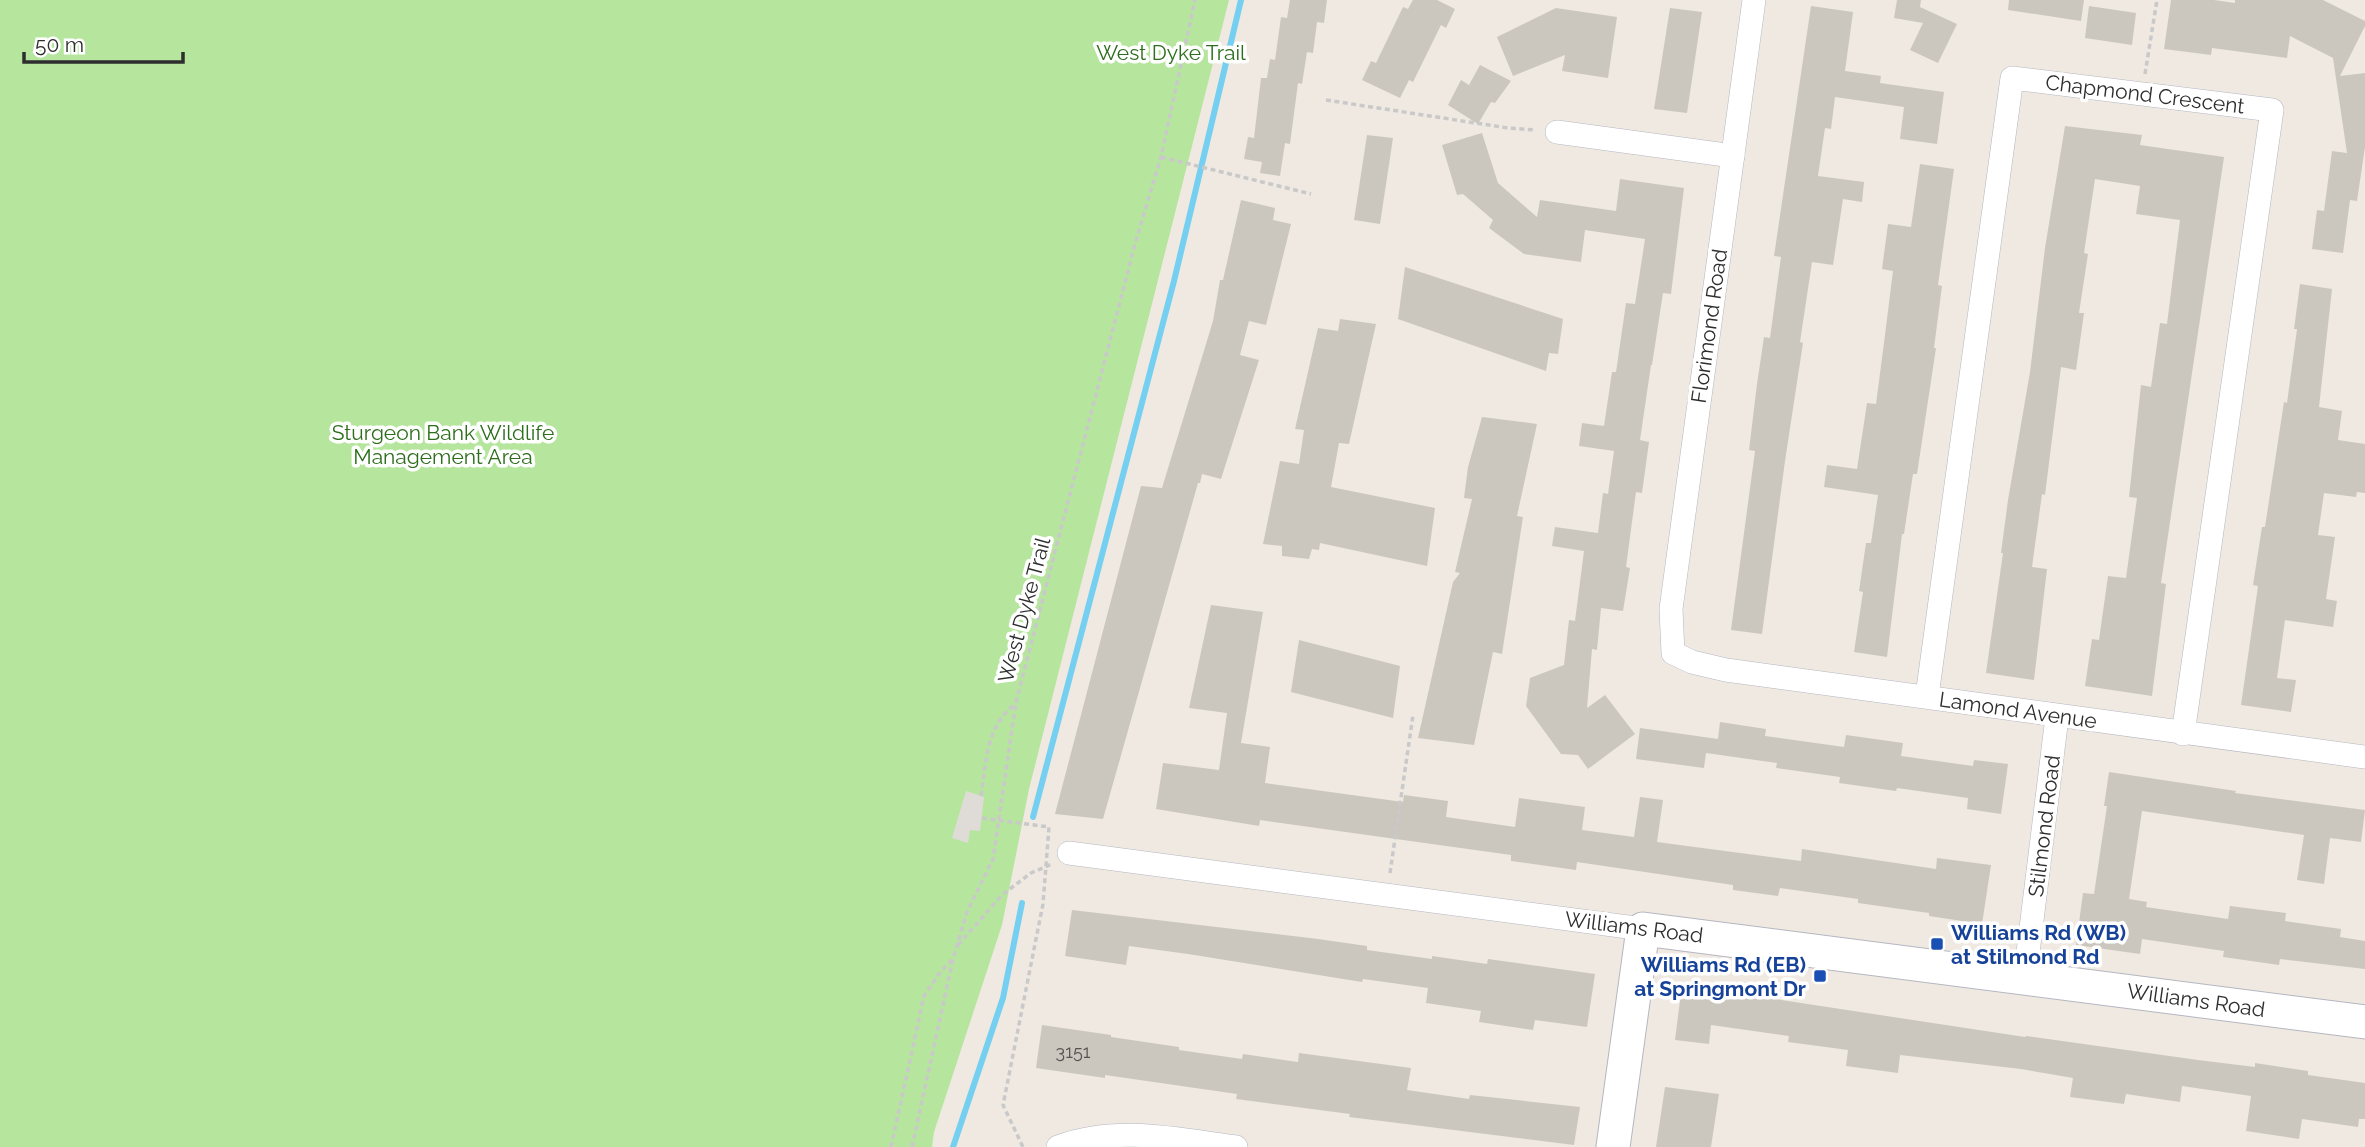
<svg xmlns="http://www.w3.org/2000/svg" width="2365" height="1147" viewBox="0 0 2365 1147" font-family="Raleway,sans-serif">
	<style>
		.green { fill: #b6e59e }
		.plaza { fill: #dfdcd8 }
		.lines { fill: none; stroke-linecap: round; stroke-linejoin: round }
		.stream { stroke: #75cff0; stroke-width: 6 }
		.building { fill: #cbc7bf }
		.street-casing { stroke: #b4b7c1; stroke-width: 24 }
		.secondary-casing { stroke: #b4b7c1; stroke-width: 35 }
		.path { stroke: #c9c9c9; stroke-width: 3.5; stroke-dasharray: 5 3.5; stroke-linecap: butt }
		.street { stroke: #fff; stroke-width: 23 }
		.secondary { stroke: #fff; stroke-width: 33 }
		.transit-dot { fill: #1a4fb4; stroke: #fff; stroke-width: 2.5 }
		.labels { text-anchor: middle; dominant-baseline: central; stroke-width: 7; stroke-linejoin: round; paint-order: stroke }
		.number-label { font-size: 18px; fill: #555452 }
		.park-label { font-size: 21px; fill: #2c6e1b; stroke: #fff }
		.street-label { font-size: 21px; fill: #2e2e2e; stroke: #fff }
		.transit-label { font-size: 21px; font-weight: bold; fill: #164399; stroke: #fff; text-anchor: start }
	</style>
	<rect width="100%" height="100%" fill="#efe9e1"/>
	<polygon class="green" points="0,0 1229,0 1029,789 1002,925 934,1132 932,1147 0,1147"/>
	<polygon class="plaza" points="966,791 984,797 980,831 970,830 968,843 952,838"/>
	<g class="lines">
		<g class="stream">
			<polyline points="1033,817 1174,281 1241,0"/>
			<polyline points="953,1147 1003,998 1022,903"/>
		</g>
	</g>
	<g class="building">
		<polygon points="1290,0 1327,0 1324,23 1317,22 1313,53 1307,52 1302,84 1298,83 1290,144 1285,143 1280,176 1260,173 1262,162 1244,159 1248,137 1254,138 1261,78 1267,78 1270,59 1275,60 1281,17 1287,18"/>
		<polygon points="1413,0 1437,0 1455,9 1446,28 1441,25 1413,82 1409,80 1400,98 1362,80 1371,61 1376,63 1403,7 1408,9"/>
		<polygon points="1897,0 1921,0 1920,7 1957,24 1938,63 1910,50 1923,23 1894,18"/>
		<polygon points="2009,0 2084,0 2081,21 2008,10"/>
		<polygon points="2171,0 2214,0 2235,3 2235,0 2323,0 2365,21 2365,26 2340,76 2365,73 2365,147 2357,201 2350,200 2343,253 2312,249 2317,210 2324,211 2332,151 2347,153 2333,58 2290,36 2287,58 2212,48 2211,55 2164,49"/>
		<polygon points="1811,6 1853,12 1845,71 1881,76 1880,83 1944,92 1937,144 1900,139 1904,107 1835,97 1831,129 1825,128 1818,176 1864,182 1862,202 1843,199 1833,265 1812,262 1800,342 1803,343 1785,461 1762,634 1731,630 1755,451 1749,450 1757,384 1764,337 1770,338 1781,257 1774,256"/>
		<polygon points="2089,6 2136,13 2132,45 2085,38"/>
		<polygon points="1556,8 1617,17 1608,78 1562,71 1565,55 1513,76 1497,37"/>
		<polygon points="1670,8 1702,12 1687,113 1654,109"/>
		<polygon points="1480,65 1511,81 1495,103 1491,102 1478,124 1448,105 1461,80 1469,85"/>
		<polygon points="2065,126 2142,135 2140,145 2224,157 2161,583 2166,584 2152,696 2085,686 2092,639 2099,640 2108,576 2126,578 2137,498 2129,497 2141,385 2151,387 2160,323 2167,324 2180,220 2136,214 2140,186 2095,179 2084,253 2088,254 2079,313 2084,313 2076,370 2061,367 2045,495 2042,494 2032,567 2047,569 2034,680 1986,673 2003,553 2001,553 2008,500 2030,372 2045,248"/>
		<polygon points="1482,133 1498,183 1537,217 1540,200 1616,211 1620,179 1684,188 1671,294 1663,293 1652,365 1651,365 1640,440 1649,442 1642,493 1636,492 1626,567 1630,568 1623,611 1601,608 1597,650 1592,649 1587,708 1605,695 1635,734 1588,769 1578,755 1561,754 1526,706 1530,678 1564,665 1569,620 1575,621 1584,551 1552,546 1555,527 1598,533 1603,493 1608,494 1614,451 1579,446 1582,423 1604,426 1612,372 1616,372 1626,303 1635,304 1645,239 1585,230 1581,262 1524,254 1489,228 1493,220 1463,194 1457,195 1442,145"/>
		<polygon points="1367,135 1393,138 1380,224 1354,220"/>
		<polygon points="1920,164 1954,169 1938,285 1942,286 1934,348 1936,348 1917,474 1913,474 1904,534 1902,534 1887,657 1854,652 1863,592 1859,591 1866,543 1871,543 1878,495 1824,487 1827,465 1857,469 1867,403 1876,404 1885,335 1893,271 1882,269 1888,224 1911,227"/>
		<polygon points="1241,200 1275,208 1273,220 1291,224 1266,325 1249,321 1240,355 1259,360 1221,479 1202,474 1200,483 1198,483 1103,819 1055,814 1141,486 1162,488 1213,321 1220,280 1223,280"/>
		<polygon points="1405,267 1563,319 1558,354 1549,353 1546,371 1398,319"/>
		<polygon points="2300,284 2332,289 2319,407 2342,411 2338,440 2365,444 2365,493 2357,492 2356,497 2324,493 2318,535 2335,537 2326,599 2337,601 2333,627 2285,620 2277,678 2296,680 2291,712 2241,705 2258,586 2253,585 2262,527 2265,527 2284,402 2287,403 2297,329 2294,329"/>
		<polygon points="1340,319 1376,324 1349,444 1339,443 1331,487 1435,508 1427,566 1320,543 1319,550 1312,549 1309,559 1282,556 1282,546 1263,544 1280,461 1299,464 1304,430 1295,429 1318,328 1338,331"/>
		<polygon points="1482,417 1537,424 1517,516 1523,517 1502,654 1493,652 1474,745 1418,738 1453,582 1460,573 1455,572 1472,499 1464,498 1468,467"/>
		<polygon points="1211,605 1263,612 1241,743 1270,747 1265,783 1403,802 1404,795 1448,801 1446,817 1515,827 1519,798 1585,807 1582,830 1634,837 1640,797 1663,800 1657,842 1801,861 1802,849 1936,869 1937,858 1991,865 1982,924 1929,916 1929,913 1858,903 1858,899 1780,888 1778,896 1733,890 1733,885 1577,862 1576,870 1511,861 1511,855 1260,820 1259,826 1156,809 1163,763 1219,770 1227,713 1189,708"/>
		<polygon points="1299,640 1400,666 1393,718 1291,692"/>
		<polygon points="1720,722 1766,729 1765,736 1844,747 1846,735 1903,743 1901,756 1973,766 1974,760 2008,764 2001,814 1967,809 1968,798 1897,788 1896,791 1839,783 1840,777 1776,768 1777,763 1706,753 1704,768 1636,759 1640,728 1718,739"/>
		<polygon points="2109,772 2236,791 2235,793 2365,810 2361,842 2330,838 2324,884 2297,880 2304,835 2142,811 2129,899 2147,902 2146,907 2228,919 2230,906 2286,913 2285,921 2341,929 2340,937 2365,941 2365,969 2280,959 2279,965 2223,957 2224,951 2142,939 2140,954 2076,945 2083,893 2094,894 2107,806 2104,806"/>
		<polygon points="1072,910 1318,939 1367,946 1367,950 1432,959 1432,956 1487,964 1488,959 1595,974 1587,1027 1535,1020 1533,1030 1479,1022 1481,1011 1426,1003 1428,988 1363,979 1362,982 1188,954 1129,946 1126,965 1065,956"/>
		<polygon points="1682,985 2025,1037 2026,1036 2198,1060 2255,1067 2255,1063 2308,1071 2308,1075 2365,1083 2365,1119 2359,1119 2358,1127 2302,1119 2299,1139 2246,1131 2251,1096 2182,1086 2180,1102 2126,1094 2124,1104 2070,1097 2073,1078 2021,1069 1900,1055 1898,1073 1846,1066 1848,1050 1788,1042 1789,1036 1711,1025 1709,1044 1675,1040"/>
		<polygon points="1042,1025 1111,1035 1111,1037 1179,1047 1179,1050 1242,1059 1243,1054 1298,1062 1299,1053 1411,1068 1407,1090 1469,1099 1470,1095 1580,1107 1574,1145 1349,1117 1350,1114 1236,1099 1237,1094 1105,1075 1105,1078 1036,1068"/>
		<polygon points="1665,1087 1719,1094 1711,1147 1656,1147"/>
	</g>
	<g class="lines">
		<g class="street-casing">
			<g id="street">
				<polyline points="1754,0 1671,609 1673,653 1692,662 1726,670 2365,757"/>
				<polyline points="1557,132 1733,156"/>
				<polyline points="1927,696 2012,78 2272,110 2183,734"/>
				<polyline points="1069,853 1643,929"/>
				<polyline points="2025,977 2057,717"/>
				<path d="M 1058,1147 C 1115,1125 1177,1139 1236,1147"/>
			</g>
		</g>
		<g class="secondary-casing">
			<polyline id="secondary" points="1613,1147 1643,929 2365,1022"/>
		</g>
		<g class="path">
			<polyline points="2145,74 2157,0"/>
			<polyline points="1326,100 1508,128 1536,130"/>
			<polyline points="1161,157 1311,194"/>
			<path d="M 981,796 C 987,759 985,728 1016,703"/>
			<polyline points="982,818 1049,827 1043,904 1003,1105 1023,1147"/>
			<polyline points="1390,873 1413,715"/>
			<polyline points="958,945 1002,895 1031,873 1052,864"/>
			<polyline points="891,1147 924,996 941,971 952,960"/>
			<polyline points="912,1147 953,959 967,912 993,859 1016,702 1135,244 1161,157 1195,0"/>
		</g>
		<use href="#street" class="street"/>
		<use href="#secondary" class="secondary"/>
	</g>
	<g class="transit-dot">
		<rect x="1930" y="937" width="14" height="14" rx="3.5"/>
		<rect x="1813" y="969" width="14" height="14" rx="3.5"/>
	</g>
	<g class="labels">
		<g class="number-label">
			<text x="1073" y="1051">3151</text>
		</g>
		<g class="park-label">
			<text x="1171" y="52">West Dyke Trail</text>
			<text x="443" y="432">Sturgeon Bank Wildlife<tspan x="443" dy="24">Management Area</tspan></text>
		</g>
		<g class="street-label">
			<text transform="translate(2145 94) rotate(7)">Chapmond Crescent</text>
			<text transform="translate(1709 326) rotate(-82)">Florimond Road</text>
			<text transform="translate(1024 610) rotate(-75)">West Dyke Trail</text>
			<text transform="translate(2018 710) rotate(8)">Lamond Avenue</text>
			<text transform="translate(2044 826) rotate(-83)">Stilmond Road</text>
			<text transform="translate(1634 927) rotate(7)">Williams Road</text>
			<text transform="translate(2196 1000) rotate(8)">Williams Road</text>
		</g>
		<g class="transit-label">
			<text x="1951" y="932">Williams Rd (WB)<tspan x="1951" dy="24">at Stilmond Rd</tspan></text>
			<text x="1806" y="964" text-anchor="end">Williams Rd (EB)<tspan x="1806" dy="24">at Springmont Dr</tspan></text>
		</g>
	</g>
	<path d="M24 52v10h159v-10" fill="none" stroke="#2e2e2e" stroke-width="3.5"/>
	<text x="35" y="52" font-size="21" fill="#2e2e2e" stroke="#ffffff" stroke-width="5" paint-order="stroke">50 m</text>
</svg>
